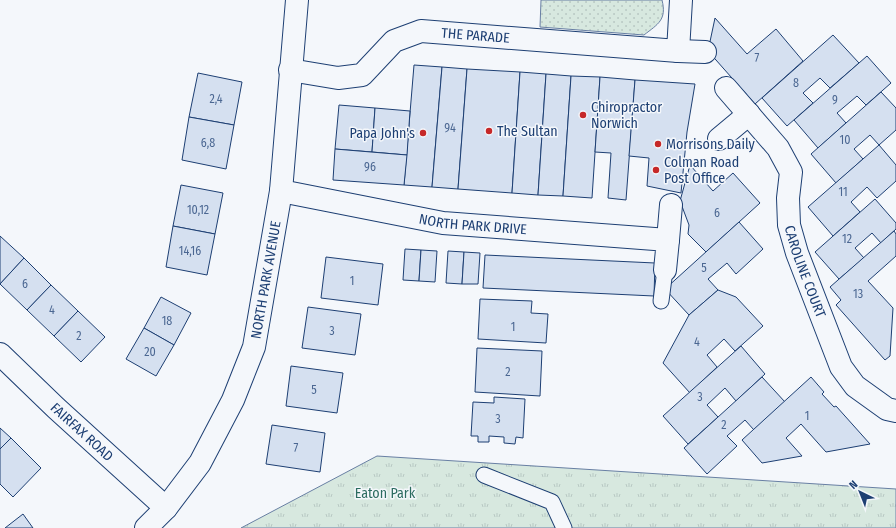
<svg xmlns="http://www.w3.org/2000/svg" width="896" height="528" viewBox="0 0 896 528" font-family="'Fira Sans Condensed',sans-serif">
	<style>
		.grass { fill: url(#grass-dots); stroke: #687fa3 }
		.park { fill: url(#park-tufts); stroke: #687fa3 }
		.building { fill: #d5e0f0; stroke: #1d3f73 }
		.lines { fill: none; stroke-linecap: round; stroke-linejoin: round }
		.service-casing { stroke: #1d3f73; stroke-width: 17 }
		.minor-casing { stroke: #1d3f73; stroke-width: 24 }
		.service { stroke: #f4f7fb; stroke-width: 15 }
		.minor { stroke: #f4f7fb; stroke-width: 22 }
		.poi-dot { fill: #c62828; stroke: #f4f7fb; stroke-width: 1.5 }
		.labels { text-anchor: middle; dominant-baseline: central; stroke-width: 3; stroke-linejoin: round; paint-order: stroke }
		.number-label { font-size: 12px; fill: #4b6792 }
		.street-label { font-size: 14px; fill: #1d3f73; stroke: #f4f7fb }
		.poi-label { font-size: 14px; fill: #1d3f73; stroke: #f4f7fb; text-anchor: start }
		.park-label { font-size: 14px; fill: #2c6c60; stroke: #f4f7fb }
	</style>
	<defs>
		<pattern id="grass-dots" width="8" height="8" patternUnits="userSpaceOnUse"><rect width="8" height="8" fill="#d7e8df"/><path d="M2 2h.1M6 6h.1" fill="none" stroke="#b8c8c3" stroke-width="1.8" stroke-linecap="round"/></pattern>
		<pattern id="park-tufts" width="24" height="20" patternUnits="userSpaceOnUse"><rect width="24" height="20" fill="#d7e8df"/><path d="M3 7l-1-3M5 7V3M7 7l1-3M15 17l-1-3M17 17v-4M19 17l1-3" fill="none" stroke="#b8c8c3"/></pattern>
	</defs>
	<rect width="100%" height="100%" fill="#f4f7fb"/>
	<path class="grass" d="M 541,0 L 662,0 C 667,20 658,24 644,35 L 540,27 Z"/>
	<polygon class="park" points="377,456 896,489 896,528 241,528"/>
	<g class="building">
		<polygon points="715,18 747,54 776,29 803,61 755,104 708,51"/>
		<polygon points="833,35 859,63 830,88 820,78 803,93 813,103 787,126 762,98"/>
		<polygon points="867,56 891,83 866,105 857,96 837,113 846,123 818,148 794,120"/>
		<polygon points="414,65 442,67 432,187 404,185"/>
		<polygon points="442,67 467,69 458,189 432,187"/>
		<polygon points="467,69 520,72 512,193 458,189"/>
		<polygon points="520,72 546,74 538,195 512,193"/>
		<polygon points="198,73 242,82 234,125 189,117"/>
		<polygon points="546,74 571,76 563,196 538,195"/>
		<polygon points="571,76 600,77 592,198 563,196"/>
		<polygon points="600,77 635,80 626,200 608,198 611,153 595,152"/>
		<polygon points="635,80 695,84 687,132 681,193 647,186 649,158 629,156"/>
		<polygon points="881,92 896,108 896,130 879,145 870,135 854,149 863,159 836,183 811,154"/>
		<polygon points="339,105 375,108 372,152 335,149"/>
		<polygon points="375,108 410,111 407,155 372,152"/>
		<polygon points="189,117 234,125 226,169 182,160"/>
		<polygon points="879,145 896,165 896,181 877,198 867,187 851,202 860,212 833,236 808,207"/>
		<polygon points="335,149 407,155 404,185 333,180"/>
		<polygon points="690,165 713,191 733,173 760,203 706,252 688,234 689,225 680,201"/>
		<polygon points="181,185 223,193 215,234 173,226"/>
		<polygon points="875,199 896,223 896,229 881,243 872,233 855,248 864,258 839,279 815,252"/>
		<polygon points="739,222 763,249 736,274 727,263 708,279 718,290 689,315 665,289"/>
		<polygon points="173,226 215,234 207,275 166,267"/>
		<polygon points="894,231 896,234 896,256 868,281 893,308 890,356 885,360 836,305 841,300 830,287"/>
		<polygon points="0,236 24,258 0,284"/>
		<polygon points="405,249 421,250 419,281 403,280"/>
		<polygon points="421,250 437,251 435,282 419,281"/>
		<polygon points="448,251 464,252 462,284 446,283"/>
		<polygon points="464,252 480,253 478,284 462,284"/>
		<polygon points="485,255 655,263 654,296 483,288"/>
		<polygon points="326,257 383,264 378,305 321,298"/>
		<polygon points="24,258 51,285 27,310 0,284"/>
		<polygon points="51,285 78,311 54,336 27,310"/>
		<polygon points="718,290 736,297 763,326 735,351 724,339 707,355 717,367 690,393 663,363 689,315"/>
		<polygon points="161,297 191,313 174,345 144,328"/>
		<polygon points="480,299 532,301 531,313 548,314 546,343 478,339"/>
		<polygon points="308,307 361,314 355,355 302,348"/>
		<polygon points="78,311 105,337 81,362 54,336"/>
		<polygon points="144,328 174,345 156,376 126,359"/>
		<polygon points="741,346 765,374 736,401 725,388 707,405 718,417 688,444 663,416"/>
		<polygon points="477,348 542,351 540,396 475,392"/>
		<polygon points="291,366 343,373 337,413 286,406"/>
		<polygon points="762,377 785,402 754,430 745,420 727,436 737,446 707,474 684,448"/>
		<polygon points="811,377 824,392 822,394 834,407 836,406 870,444 826,452 801,424 786,438 802,456 762,463 742,440"/>
		<polygon points="494,397 525,399 523,438 516,437 515,444 504,443 504,437 489,436 489,442 478,442 478,436 471,436 473,402 494,403"/>
		<polygon points="272,425 325,433 320,472 266,464"/>
		<polygon points="0,428 11,438 0,449"/>
		<polygon points="11,438 41,468 13,497 0,484 0,449"/>
		<polygon points="23,514 33,528 5,528"/>
	</g>
	<g class="lines">
		<g class="service-casing">
			<g id="service">
				<polyline points="661,301 665,270"/>
				<polyline points="484,475 552,502 564,528"/>
			</g>
		</g>
		<g class="minor-casing">
			<g id="minor">
				<polyline points="678,51 705,52"/>
				<path id="s1" d="M 290,70 L 338,78 L 362,75 L 394,41 L 421,31 L 678,51 L 681,0"/>
				<path id="s2" d="M 726,88 L 778,148 L 791,172 L 788,198 L 789,225 L 797,253 L 841,367 L 855,386 L 887,409 L 896,411"/>
				<polyline points="719,139 749,114"/>
				<path id="s3" d="M 281,191 L 443,223 L 668,240 L 665,270"/>
				<polyline points="668,240 671,205"/>
				<path id="s4" d="M 0,354 L 56,408 L 166,508"/>
				<path id="s5" d="M 146,528 L 166,508 L 200,463 L 233,400 L 254,347 L 281,191 L 297,0"/>
			</g>
		</g>
		<use href="#service" class="service"/>
		<use href="#minor" class="minor"/>
	</g>
	<g class="poi-dot">
		<circle cx="583" cy="115" r="4"/>
		<circle cx="489" cy="131" r="4"/>
		<circle cx="423" cy="133" r="4"/>
		<circle cx="658" cy="144" r="4"/>
		<circle cx="656" cy="170" r="4"/>
	</g>
	<g class="labels">
		<g class="number-label">
			<text x="757" y="58">7</text>
			<text x="796" y="83">8</text>
			<text x="216" y="99">2,4</text>
			<text x="835" y="100">9</text>
			<text x="450" y="128">94</text>
			<text x="845" y="140">10</text>
			<text x="208" y="143">6,8</text>
			<text x="370" y="167">96</text>
			<text x="843" y="192">11</text>
			<text x="198" y="210">10,12</text>
			<text x="717" y="213">6</text>
			<text x="847" y="239">12</text>
			<text x="190" y="251">14,16</text>
			<text x="704" y="268">5</text>
			<text x="352" y="281">1</text>
			<text x="25" y="284">6</text>
			<text x="858" y="294">13</text>
			<text x="52" y="310">4</text>
			<text x="167" y="321">18</text>
			<text x="513" y="327">1</text>
			<text x="332" y="331">3</text>
			<text x="79" y="336">2</text>
			<text x="697" y="342">4</text>
			<text x="150" y="352">20</text>
			<text x="508" y="372">2</text>
			<text x="314" y="390">5</text>
			<text x="700" y="397">3</text>
			<text x="807" y="416">1</text>
			<text x="498" y="419">3</text>
			<text x="724" y="425">2</text>
			<text x="296" y="448">7</text>
		</g>
		<g class="street-label">
			<text stroke="none"><textPath href="#s1" startOffset="203">THE PARADE</textPath></text>
			<text stroke="none"><textPath href="#s3" startOffset="195">NORTH PARK DRIVE</textPath></text>
			<text stroke="none"><textPath href="#s2" startOffset="209">CAROLINE COURT</textPath></text>
			<text stroke="none"><textPath href="#s5" startOffset="281">NORTH PARK AVENUE</textPath></text>
			<text stroke="none"><textPath href="#s4" startOffset="113">FAIRFAX ROAD</textPath></text>
		</g>
		<g class="poi-label">
			<text x="591" y="107">Chiropractor<tspan x="591" dy="16">Norwich</tspan></text>
			<text x="497" y="131">The Sultan</text>
			<text x="415" y="133" text-anchor="end">Papa John's</text>
			<text x="666" y="144">Morrisons Daily</text>
			<text x="664" y="162">Colman Road<tspan x="664" dy="16">Post Office</tspan></text>
		</g>
		<g class="park-label">
			<text x="385" y="493">Eaton Park</text>
		</g>
	</g>
	<g transform="translate(860 492) rotate(317)" stroke="#f4f7fb" stroke-width="3" paint-order="stroke">
	<path d="M0-3L7 15L0 10L-7 15Z" fill="#1d3f73"/>
	<text y="-6" font-size="11" font-weight="bold" text-anchor="middle" fill="#1d3f73">N</text>
	</g>
</svg>
